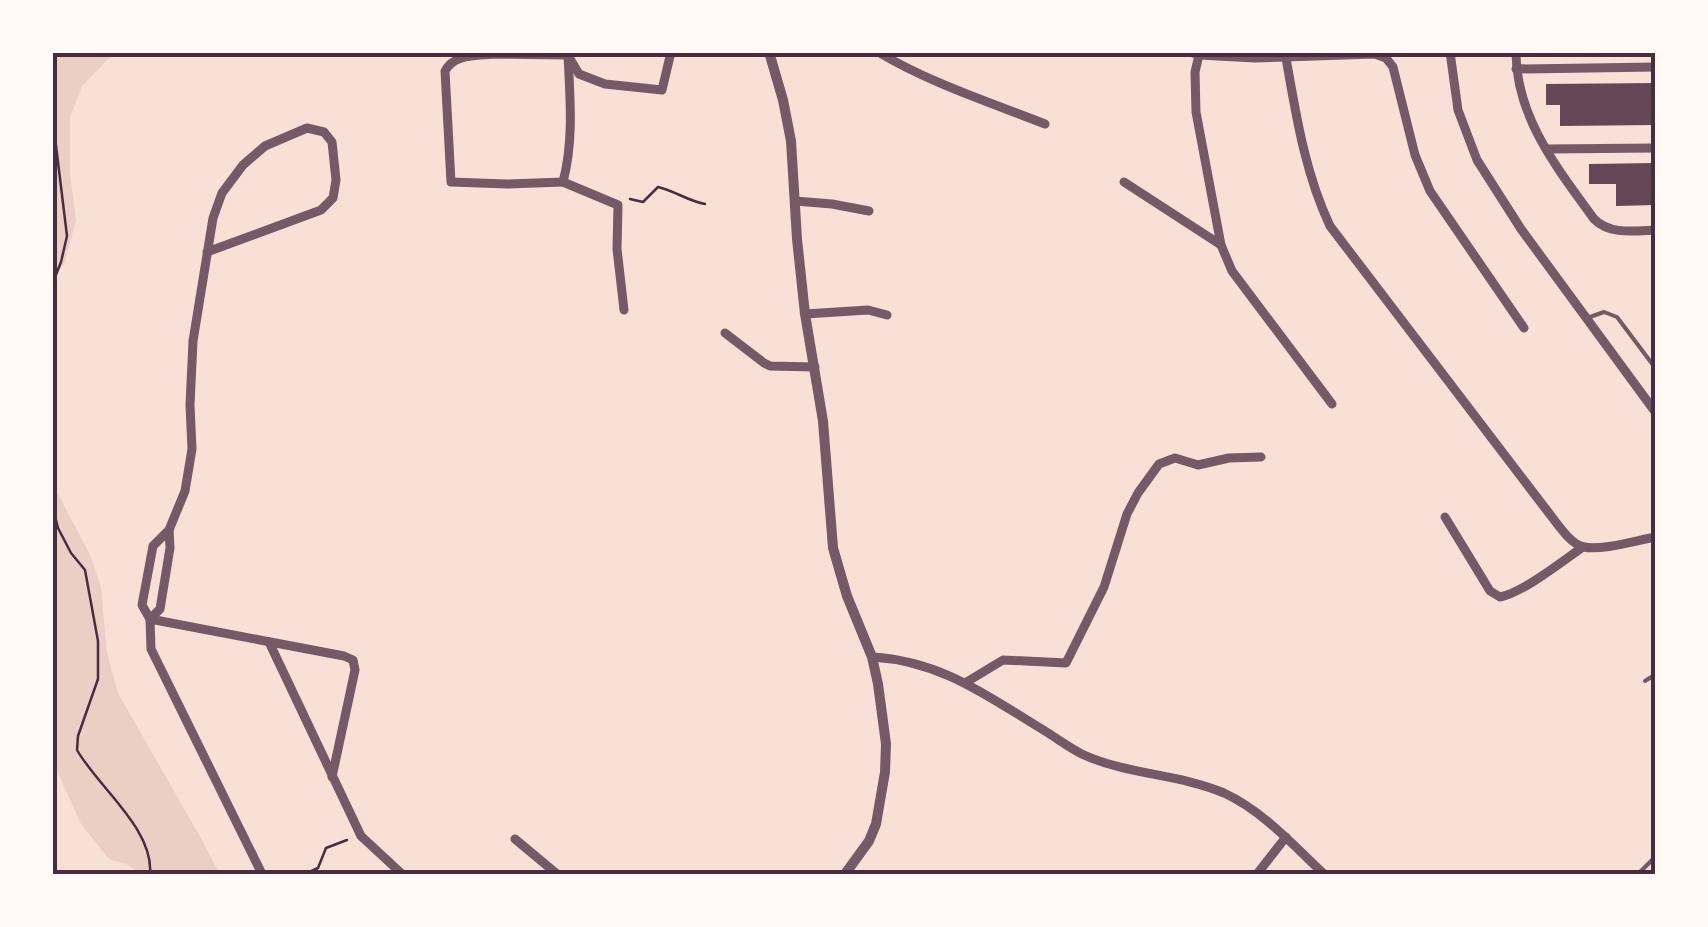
<svg xmlns="http://www.w3.org/2000/svg" width="1708" height="927" viewBox="0 0 1708 927" font-family="'Fira Sans',sans-serif">
	<style>
		.green { fill: #ebcfc5 }
		.building { fill: #644757 }
		.lines { fill: none; stroke-linecap: round; stroke-linejoin: round }
		.path { stroke: #4a2c40; stroke-width: 2.5 }
		.service { stroke: #755966; stroke-width: 4 }
		.minor { stroke: #755966; stroke-width: 9 }
		.tertiary { stroke: #755966; stroke-width: 10 }
		.neatline { fill: none; stroke: #4a2c40; stroke-width: 4 }
	</style>
	<rect width="100%" height="100%" fill="#f7e1d7"/>
	<g class="green">
		<polygon points="53,53 114,53 82,86 70,117 70,173 76,220 65,262 53,279"/>
		<polygon points="52,482 91,557 101,587 107,653 118,693 202,840 217,869 217,874 136,874 134,869 128,865 109,859 81,824 53,762"/>
	</g>
	<g class="building">
		<polygon points="1656,83 1656,125 1560,126 1560,105 1546,105 1546,84"/>
		<polygon points="1655,163 1656,205 1616,206 1616,184 1589,184 1589,164"/>
	</g>
	<g class="lines">
		<g class="path">
			<polyline points="52,113 67,236 61,262 52,285"/>
			<path d="M 630,199 L 643,202 L 658,187 C 675,191 688,201 705,204"/>
			<path d="M 52,504 L 58,528 L 71,553 L 85,570 L 98,641 L 98,679 L 78,736 L 77,750 C 98,787 154,829 150,874"/>
			<polyline points="305,874 318,868 326,848 347,840"/>
		</g>
		<g class="service">
			<polyline points="1590,317 1604,312 1617,317 1656,369"/>
			<polyline points="1645,681 1656,674"/>
			<polyline points="1638,874 1656,856"/>
		</g>
		<g class="minor">
			<path d="M 878,52 C 930,83 989,102 1045,124"/>
			<polyline points="1190,52 1199,55 1255,58 1375,54 1386,58 1393,67 1415,155 1430,191 1524,328"/>
			<polyline points="1450,52 1458,110 1477,160 1521,229 1656,413"/>
			<path d="M 1516,52 C 1516,117 1557,168 1594,219 C 1610,235 1633,231 1656,230"/>
			<path d="M 494,54 L 568,55 C 570,98 574,140 563,182 L 507,184 L 451,182 L 445,71 C 454,54 476,56 494,54 Z"/>
			<polyline points="1199,55 1195,72 1196,112 1221,245 1232,271 1332,404"/>
			<polyline points="569,57 579,74 605,84 662,90 671,52"/>
			<path d="M 1286,58 C 1296,115 1305,173 1330,226 L 1545,508 C 1555,520 1569,544 1584,547 C 1601,551 1638,540 1656,537"/>
			<polyline points="1516,69 1656,67"/>
			<polyline points="1546,149 1656,148"/>
			<polyline points="563,182 618,205 617,249 624,310"/>
			<polyline points="1124,182 1221,245"/>
			<polyline points="795,201 832,204 869,211"/>
			<polyline points="207,252 321,210 333,198 336,180 332,142 324,132 307,128 265,146 243,165 222,193 213,218 193,341 190,405 192,449 185,491 169,530 153,546 142,605 150,619 151,649 262,874"/>
			<polyline points="805,314 868,310 887,315"/>
			<polyline points="725,333 764,363 770,366 815,367"/>
			<path d="M 1445,517 L 1490,591 L 1500,597 C 1524,592 1561,562 1583,547"/>
			<polyline points="150,619 344,656 353,660 355,670 332,777"/>
			<polyline points="150,619 160,609 170,548 169,530"/>
			<polyline points="269,642 361,836 402,874"/>
			<path d="M 872,657 C 942,661 987,696 1045,731 C 1058,739 1071,749 1084,755 C 1129,775 1179,774 1224,793 C 1263,811 1293,845 1324,874"/>
			<polyline points="965,683 1003,660 1066,663 1104,587 1127,514 1138,493 1159,464 1175,458 1198,465 1229,458 1261,457"/>
			<polyline points="515,839 557,874"/>
			<polyline points="1257,874 1286,837"/>
		</g>
		<polyline class="tertiary" points="769,52 783,100 791,141 797,239 805,314 823,421 833,548 847,596 872,657 878,684 886,744 885,772 876,824 869,841 845,874"/>
	</g>
	<rect width="1708" height="927" fill="none" stroke="#fffaf5" stroke-width="110"/>
	<rect x="55" y="55" width="1598" height="817" class="neatline"/>
</svg>
